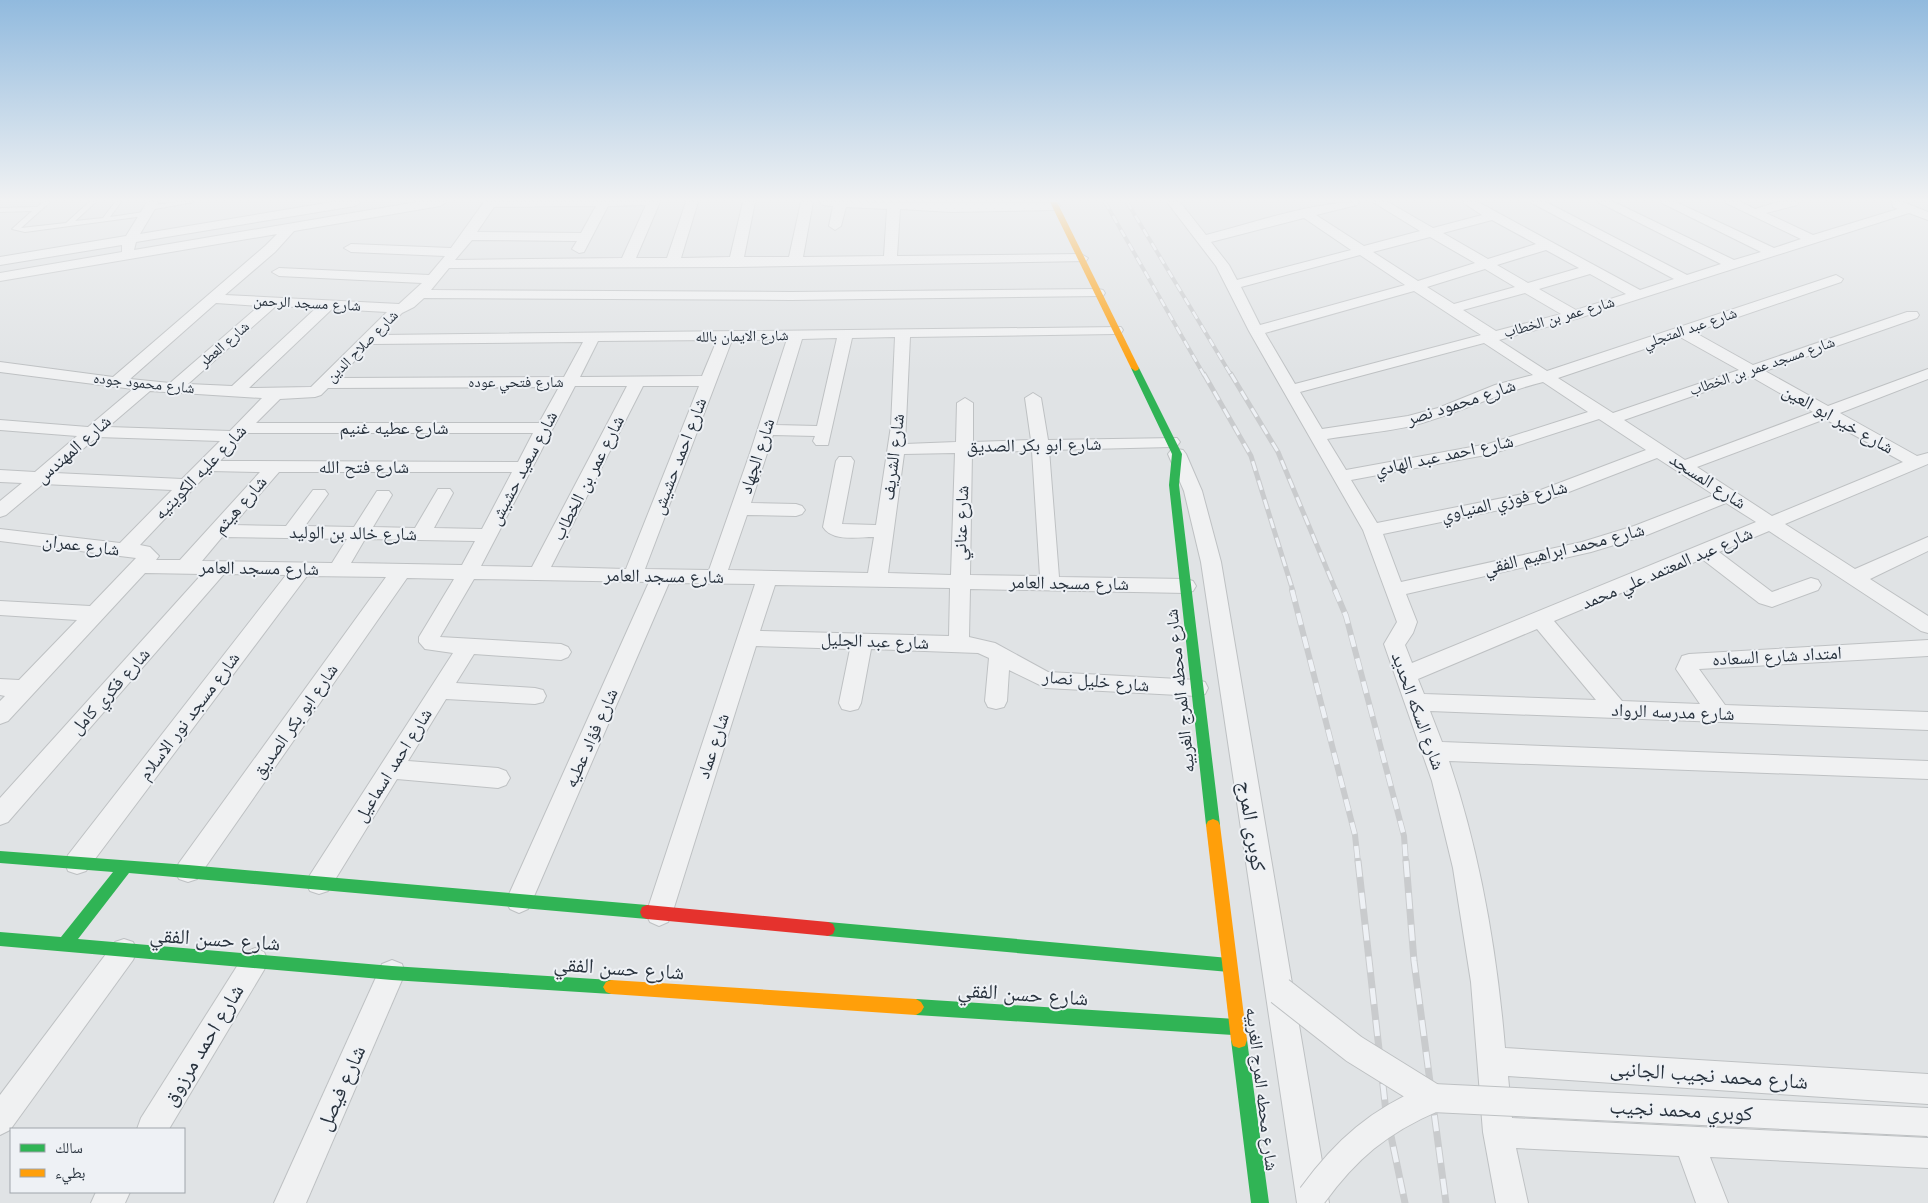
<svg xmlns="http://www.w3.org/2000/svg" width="1928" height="1203" viewBox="0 0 1928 1203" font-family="'Fira Sans','Noto Naskh Arabic',sans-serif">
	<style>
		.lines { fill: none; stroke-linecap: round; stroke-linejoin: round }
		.lane-casing { stroke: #bec1c3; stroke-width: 2 }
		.street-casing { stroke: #bec1c3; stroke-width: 2 }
		.lane { fill: #f0f1f2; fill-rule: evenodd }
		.street { fill: #f0f1f2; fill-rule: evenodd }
		.fast { fill: #30b455; fill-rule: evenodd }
		.slow { fill: #ff9f0a; fill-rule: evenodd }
		.jam { fill: #e5322d; fill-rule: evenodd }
		.rail-far3-casing { stroke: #c9cbcd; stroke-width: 4 }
		.rail-far2-casing { stroke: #c9cbcd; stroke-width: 5 }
		.rail-far1-casing { stroke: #c9cbcd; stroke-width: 6 }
		.rail-casing { stroke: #c9cbcd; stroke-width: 7 }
		.rail-far3 { stroke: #eef1f5; stroke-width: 2.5; stroke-dasharray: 8; stroke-linecap: butt }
		.rail-far2 { stroke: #eef1f5; stroke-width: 3; stroke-dasharray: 10; stroke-linecap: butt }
		.rail-far1 { stroke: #eef1f5; stroke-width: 4.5; stroke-dasharray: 12; stroke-linecap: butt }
		.rail { stroke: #eef1f5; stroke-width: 5; stroke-dasharray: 16; stroke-linecap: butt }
		.street-bridge-casing { stroke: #bec1c3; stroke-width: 30; stroke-linecap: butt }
		.street-bridge { stroke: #f0f1f2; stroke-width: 28 }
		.labels { text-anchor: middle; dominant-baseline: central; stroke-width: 4; stroke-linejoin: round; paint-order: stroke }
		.far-street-label { font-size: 15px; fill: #28323d; stroke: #eef1f5 }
		.street-label { font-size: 18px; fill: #28323d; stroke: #eef1f5 }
		.near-street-label { font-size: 21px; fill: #28323d; stroke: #eef1f5 }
	</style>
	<rect width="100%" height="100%" fill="#e0e3e5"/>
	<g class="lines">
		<g class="lane-casing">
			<g id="lane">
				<polygon points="43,202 50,202 21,228 66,223 89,202 96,202 75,221 103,218 115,202 121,202 110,217 144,212 147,214 144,216 25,232 12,229 32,211 0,212 0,208 37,207"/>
				<polygon points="177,202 194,202 149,210 146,208 149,206"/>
			</g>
		</g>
		<g class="street-casing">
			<g id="street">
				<path d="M 147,202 L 159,202 L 140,234 L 332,202 L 361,202 L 355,206 L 136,242 L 134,250 L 417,202 L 446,202 L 440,206 L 294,231 L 275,252 L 225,295 L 399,304 L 422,283 L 279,276 L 272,272 L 279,268 L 429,275 L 445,256 L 351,252 L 344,248 L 351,244 L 451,248 L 484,202 L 660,202 L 636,258 L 667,258 L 686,202 L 698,202 L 681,258 L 730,257 L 743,202 L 755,202 L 744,257 L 789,257 L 801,202 L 813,202 L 803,257 L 884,256 L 887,209 L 846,207 L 841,226 L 835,230 L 829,226 L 833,206 L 822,205 L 820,202 L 1058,203 L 1060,206 L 1054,210 L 951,212 L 900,209 L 897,256 L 1081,254 L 1088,258 L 1086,261 L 736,267 L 449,268 L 431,290 L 791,292 L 1098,289 L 1103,290 L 1105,293 L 1103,296 L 791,300 L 424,298 L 414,307 L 402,313 L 380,335 L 1121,327 L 1123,330 L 1121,333 L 1116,334 L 910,337 L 905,444 L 956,442 L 957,403 L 965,398 L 973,403 L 973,442 L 1031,440 L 1025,398 L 1033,393 L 1041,398 L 1048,440 L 1177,438 L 1180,442 L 1177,446 L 1171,447 L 1049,450 L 1059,577 L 1186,579 L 1193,581 L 1196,586 L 1193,591 L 1186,593 L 970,589 L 969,637 L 995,643 L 1048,672 L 1197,680 L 1205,682 L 1208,688 L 1205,694 L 1197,696 L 1046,688 L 1009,670 L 1007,701 L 1004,707 L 996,709 L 988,707 L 985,701 L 989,658 L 978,653 L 871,649 L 861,703 L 858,709 L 850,711 L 842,709 L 839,703 L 850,649 L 756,646 L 672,914 L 668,922 L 659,926 L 650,922 L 646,914 L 755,584 L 669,583 L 532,901 L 528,909 L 519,913 L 510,909 L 506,901 L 649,582 L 474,579 L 440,637 L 561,644 L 568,647 L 571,652 L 568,657 L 561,660 L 474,654 L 456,683 L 535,688 L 543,690 L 546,696 L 543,702 L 535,704 L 446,699 L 408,761 L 498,768 L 506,771 L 510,778 L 506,785 L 498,788 L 397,779 L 328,891 L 319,894 L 310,891 L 306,883 L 310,875 L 453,653 L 425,649 L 419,642 L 419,637 L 454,579 L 407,578 L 197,879 L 188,882 L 179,879 L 175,871 L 179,863 L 386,577 L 307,576 L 86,871 L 77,874 L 68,871 L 65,863 L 68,855 L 286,575 L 224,574 L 8,822 L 0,825 L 0,798 L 202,574 L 145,573 L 8,721 L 0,724 L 0,701 L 5,696 L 0,695 L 0,679 L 19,680 L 77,620 L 0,615 L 0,601 L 90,606 L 136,558 L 0,541 L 0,529 L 120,543 L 172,490 L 43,484 L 6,515 L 0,517 L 0,501 L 22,483 L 0,482 L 0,470 L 35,472 L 77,436 L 0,430 L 0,420 L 88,427 L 133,389 L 0,372 L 0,362 L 113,377 L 265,246 L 277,234 L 0,281 L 0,273 L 122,252 L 122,245 L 0,265 L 0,257 L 126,236 ZM 646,205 L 622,258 L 455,260 L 472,240 L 577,241 L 572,249 L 579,253 L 584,252 L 608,206 ZM 596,206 L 581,233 L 477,232 L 494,207 ZM 216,303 L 259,306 L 170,383 L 130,379 ZM 276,306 L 316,308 L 232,386 L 188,384 ZM 332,309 L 387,312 L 311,387 L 249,388 ZM 895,337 L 891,426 L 876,525 L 842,524 L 854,461 L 851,457 L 839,457 L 836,461 L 823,527 C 832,542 858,537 874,537 L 868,573 L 728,570 L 747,515 L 796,516 L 802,514 L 805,510 L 802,506 L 796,504 L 751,503 L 773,435 L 815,436 L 813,441 L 816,445 L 828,445 L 852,338 ZM 837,338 L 817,426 L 776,425 L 802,339 ZM 787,339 L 750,453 L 709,570 L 645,569 L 732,340 ZM 717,340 L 702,376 L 580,377 L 598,341 ZM 583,342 L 564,377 L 338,378 L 371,344 ZM 575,386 L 627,386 L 532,567 L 481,566 ZM 643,386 L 699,386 L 626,569 L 551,567 ZM 559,387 L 539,423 L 256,423 L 280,399 L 315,397 L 321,395 L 328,388 ZM 150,391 L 262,398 L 230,431 L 108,427 ZM 247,433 L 533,433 L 518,462 L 220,461 ZM 97,437 L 220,441 L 182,479 L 55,473 ZM 1032,451 L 1040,576 L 970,575 L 972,452 ZM 955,453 L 951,575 L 888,573 L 904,454 ZM 210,471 L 260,472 L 180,560 L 156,560 L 159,556 L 150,547 L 140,545 ZM 279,472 L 512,472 L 482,529 L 434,528 L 453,493 L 450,489 L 438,489 L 415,528 L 373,527 L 392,495 L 389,491 L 377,491 L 354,527 L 305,526 L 328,494 L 325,490 L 313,490 L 286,526 L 233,525 ZM 222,537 L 347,539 L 332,563 L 202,561 ZM 365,539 L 475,541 L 462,565 L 351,563 ZM 775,585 L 950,588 L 949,636 L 760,631 Z"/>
				<path d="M 1167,202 L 1180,202 L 1206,235 C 1253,223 1312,202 1359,202 L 1357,205 L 1316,215 L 1364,246 L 1420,231 L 1373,202 L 1388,202 L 1433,228 L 1482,215 L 1462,202 L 1478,202 L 1640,290 L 1674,279 L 1530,202 L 1546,202 L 1687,275 L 1721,264 L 1598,202 L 1614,202 L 1734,260 L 1761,252 L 1660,202 L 1676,202 L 1774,248 L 1801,239 L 1724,202 L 1741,202 L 1755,209 L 1778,202 L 1799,202 L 1797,205 L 1766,213 L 1813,235 L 1898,209 L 1893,207 L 1892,202 L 1903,202 L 1928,212 L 1928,220 L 1909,213 L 1579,318 L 1499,340 L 1547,371 L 1836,275 L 1843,279 L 1841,282 L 1694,332 L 1753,365 L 1907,312 L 1917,312 L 1919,315 L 1917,318 L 1765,371 L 1828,406 L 1928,369 L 1928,379 L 1840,413 L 1917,456 L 1928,453 L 1928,464 L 1785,524 L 1855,569 L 1928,537 L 1928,551 L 1870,579 L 1928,616 L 1928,633 L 1921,631 L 1769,531 L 1719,552 L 1772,592 L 1811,578 L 1818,580 L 1821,585 L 1818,590 L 1772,607 L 1759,603 L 1702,559 L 1554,621 L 1622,701 L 1700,704 L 1676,669 L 1682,656 L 1689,654 L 1928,640 L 1928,656 L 1699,669 L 1725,705 L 1928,712 L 1928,730 L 1430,711 L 1442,742 L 1928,761 L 1928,779 L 1449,761 C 1480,853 1497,951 1505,1048 L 1928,1074 L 1928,1104 L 1508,1076 L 1512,1118 L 1928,1138 L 1928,1168 L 1710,1157 L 1728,1203 L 1696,1203 L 1679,1156 L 1516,1148 L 1528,1203 L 1496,1203 L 1483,1132 L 1471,982 L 1453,868 L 1432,781 L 1384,644 L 1397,622 L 1363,530 L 1249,331 L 1216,266 ZM 1304,218 L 1351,250 L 1237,280 L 1229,265 L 1211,242 ZM 1492,220 L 1536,244 L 1488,259 L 1443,233 ZM 1430,237 L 1475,263 L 1418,281 L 1373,252 ZM 1546,250 L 1579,268 L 1528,283 L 1497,265 ZM 1360,255 L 1405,285 L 1260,325 L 1241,287 ZM 1485,269 L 1515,287 L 1454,304 L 1427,287 ZM 1590,274 L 1626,294 L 1576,310 L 1539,289 ZM 1414,291 L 1481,335 L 1295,384 L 1265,333 ZM 1525,293 L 1561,314 L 1496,331 L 1463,310 ZM 1680,337 L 1739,370 L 1613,413 L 1558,378 ZM 1484,343 L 1533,375 L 1495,385 L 1438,408 L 1408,416 L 1322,429 L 1300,392 ZM 1750,376 L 1813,412 L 1685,460 L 1624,420 ZM 1543,382 L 1588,412 L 1488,444 L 1346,470 L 1327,439 C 1356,434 1387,432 1415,425 C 1459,413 1499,393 1543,382 ZM 1599,419 L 1646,450 L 1538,491 L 1377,523 L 1351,480 L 1491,454 ZM 1825,419 L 1903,462 L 1772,516 L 1697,467 ZM 1657,458 L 1714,495 L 1634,526 L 1582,542 L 1401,582 L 1383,534 L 1548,500 ZM 1726,503 L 1756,522 L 1412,663 L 1405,645 L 1413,633 L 1417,622 L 1406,594 L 1591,552 L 1647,535 ZM 1537,629 L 1596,700 L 1424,694 L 1418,679 Z"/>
				<polygon points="1177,449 1183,450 1186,454 1202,491 1221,562 1329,1203 1297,1203 1201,562 1184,491 1168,454 1171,450"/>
				<polygon points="124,939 133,942 137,951 133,960 10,1130 0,1135 0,1095 115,942"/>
				<polygon points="255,948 264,952 268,961 264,970 169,1129 137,1129 141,1118 246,952"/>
				<polygon points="392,960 402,964 405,973 306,1203 274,1203 382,964"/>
				<polygon points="96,1192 130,1192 125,1203 91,1203"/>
			</g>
		</g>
		<use href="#lane" class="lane"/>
		<use href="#street" class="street"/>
		<g class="fast">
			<polygon points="1135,365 1139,368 1182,454 1179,485 1220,825 1218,829 1213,831 1208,829 1206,825 1169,485 1172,454 1131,368"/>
			<polygon points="0,851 188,865 647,905 652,907 654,912 652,917 647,919 129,873 78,939 392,966 611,980 616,982 619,987 616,992 611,994 392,980 0,946 0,932 61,937 113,872 0,863"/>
			<polygon points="828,922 1229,958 1234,960 1237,965 1234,970 1229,972 828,936 823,934 821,929 823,924"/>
			<polygon points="916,999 1236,1019 1242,1022 1244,1027 1241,1033 1245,1034 1247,1040 1269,1203 1251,1203 1231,1040 1233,1035 916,1015 911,1012 908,1007 911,1002"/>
		</g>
		<g class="slow">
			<polygon points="1050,202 1057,202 1139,368 1138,370 1135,371 1131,368"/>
			<polygon points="1213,819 1218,821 1220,825 1247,1040 1245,1046 1239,1048 1233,1046 1231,1040 1206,825 1208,821"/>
			<polygon points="611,980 916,999 921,1002 924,1007 921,1012 916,1015 611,994 606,992 603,987 606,982"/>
		</g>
		<polygon class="jam" points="647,905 828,922 833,924 835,929 833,934 828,936 647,919 642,917 640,912 642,907"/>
		<g class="rail-far3-casing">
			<g id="rail-far3">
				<polyline points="1105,202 1204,375"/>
				<polyline points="1127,202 1231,375"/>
			</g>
		</g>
		<g class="rail-far2-casing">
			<g id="rail-far2">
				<polyline points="1204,374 1251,456 1293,591"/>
				<polyline points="1231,374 1278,452 1336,591"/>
			</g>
		</g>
		<g class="rail-far1-casing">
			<g id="rail-far1">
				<polyline points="1292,590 1355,835 1358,863"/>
				<polyline points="1335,590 1346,616 1404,836 1406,863"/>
			</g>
		</g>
		<g class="rail-casing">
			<g id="rail">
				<polyline points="1358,861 1386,1112 1405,1203"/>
				<polyline points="1406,861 1414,961 1446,1203"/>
			</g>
		</g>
		<use href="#rail-far3" class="rail-far3"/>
		<use href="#rail-far2" class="rail-far2"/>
		<use href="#rail-far1" class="rail-far1"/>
		<use href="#rail" class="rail"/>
		<g class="street-bridge-casing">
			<g id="street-bridge">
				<polyline points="1280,991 1354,1049 1433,1098"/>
				<path d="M 1312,1196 C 1346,1149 1379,1121 1433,1098 L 1928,1122"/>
			</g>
		</g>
		<use href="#street-bridge" class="street-bridge"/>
	</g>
	<linearGradient id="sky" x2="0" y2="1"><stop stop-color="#91bade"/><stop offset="0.54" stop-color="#f1f2f3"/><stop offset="1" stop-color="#f1f2f3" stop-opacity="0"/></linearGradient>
	<rect width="1928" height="371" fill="url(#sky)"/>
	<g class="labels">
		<g class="far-street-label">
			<text transform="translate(307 303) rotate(3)">شارع مسجد الرحمن</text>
			<text transform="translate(1559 317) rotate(-16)">شارع عمر بن الخطاب</text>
			<text transform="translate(1690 328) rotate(-19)">شارع عبد المتجلي</text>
			<text transform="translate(742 336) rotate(-1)">شارع الايمان بالله</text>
			<text transform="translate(224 344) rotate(-41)">شارع العطر</text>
			<text transform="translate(362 346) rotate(-45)">شارع صلاح الدين</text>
			<text transform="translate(1762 366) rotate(-19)">شارع مسجد عمر بن الخطاب</text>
			<text x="516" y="382">شارع فتحي عوده</text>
			<text transform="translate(144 383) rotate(6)">شارع محمود جوده</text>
		</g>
		<g class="street-label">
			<text transform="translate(1461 402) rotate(-18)">شارع محمود نصر</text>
			<text transform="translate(1838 419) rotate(29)">شارع خير ابو العين</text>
			<text x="394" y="428">شارع عطيه غنيم</text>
			<text transform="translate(1034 445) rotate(-1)">شارع ابو بكر الصديق</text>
			<text transform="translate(73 449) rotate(-41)">شارع المهندس</text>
			<text transform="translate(1444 455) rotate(-12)">شارع احمد عبد الهادي</text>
			<text transform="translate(679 456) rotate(-69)">شارع احمد حشيش</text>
			<text transform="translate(757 456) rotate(-72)">شارع الجهاد</text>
			<text transform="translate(893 457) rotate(-83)">شارع الشريف</text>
			<text x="364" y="467">شارع فتح الله</text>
			<text transform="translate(523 468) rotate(-62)">شارع سعيد حشيش</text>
			<text transform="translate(200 472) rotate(-46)">شارع عليه الكويتيه</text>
			<text transform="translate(588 478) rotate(-63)">شارع عمر بن الخطاب</text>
			<text transform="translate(1708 481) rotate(33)">شارع المسجد</text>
			<text transform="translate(1504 501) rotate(-13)">شارع فوزي المنياوي</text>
			<text transform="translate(240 505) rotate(-49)">شارع هيثم</text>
			<text transform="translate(961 523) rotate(-88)">شارع عناني</text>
			<text transform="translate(353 533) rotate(1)">شارع خالد بن الوليد</text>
			<text transform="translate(81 545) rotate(7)">شارع عمران</text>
			<text transform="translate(1564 549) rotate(-14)">شارع محمد ابراهيم الفقي</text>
			<text transform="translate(259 568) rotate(1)">شارع مسجد العامر</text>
			<text transform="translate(1667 568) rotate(-23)">شارع عبد المعتمد علي محمد</text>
			<text transform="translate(664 576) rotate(1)">شارع مسجد العامر</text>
			<text transform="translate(1069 583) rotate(1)">شارع مسجد العامر</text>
			<text transform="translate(875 641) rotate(2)">شارع عبد الجليل</text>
			<text transform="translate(1777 656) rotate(-3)">امتداد شارع السعاده</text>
			<text transform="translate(1096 681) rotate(5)">شارع خليل نصار</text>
			<text transform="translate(110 691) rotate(-48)">شارع فكري كامل</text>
			<text transform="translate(1180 691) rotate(-96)">شارع محطه المرج الغربيه</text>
			<text transform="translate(1418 711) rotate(70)">شارع السكه الحديد</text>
			<text transform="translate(1673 712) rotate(2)">شارع مدرسه الرواد</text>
			<text transform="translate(189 716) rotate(-53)">شارع مسجد نور الاسلام</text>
			<text transform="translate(295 721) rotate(-55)">شارع ابو بكر الصديق</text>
			<text transform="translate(591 738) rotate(-66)">شارع فؤاد عطيه</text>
			<text transform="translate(713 746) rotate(-72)">شارع عماد</text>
			<text transform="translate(393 765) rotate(-58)">شارع احمد اسماعيل</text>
			<text transform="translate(1262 1089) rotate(83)">شارع محطه المرج الغربيه</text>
		</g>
		<g class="near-street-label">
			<text transform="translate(1252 826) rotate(81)">كوبرى المرج</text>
			<text transform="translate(215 939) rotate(4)">شارع حسن الفقي</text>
			<text transform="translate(619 968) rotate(4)">شارع حسن الفقي</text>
			<text transform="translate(1023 994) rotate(4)">شارع حسن الفقي</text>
			<text transform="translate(203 1045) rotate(-59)">شارع احمد مرزوق</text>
			<text transform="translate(1709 1075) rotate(4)">شارع محمد نجيب الجانبى</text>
			<text transform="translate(341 1088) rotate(-66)">شارع فيصل</text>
			<text transform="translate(1681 1110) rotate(3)">كوبري محمد نجيب</text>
		</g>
	</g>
	<rect x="10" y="1128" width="175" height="65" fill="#eef1f5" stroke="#9fa5ab"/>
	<rect x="20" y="1144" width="25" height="8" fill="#30b455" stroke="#9fa5ab"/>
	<text x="55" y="1153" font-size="15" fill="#28323d">سالك</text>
	<rect x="20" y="1169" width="25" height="8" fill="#ff9f0a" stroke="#9fa5ab"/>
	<text x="55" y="1178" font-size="15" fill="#28323d">بطيء</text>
</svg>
